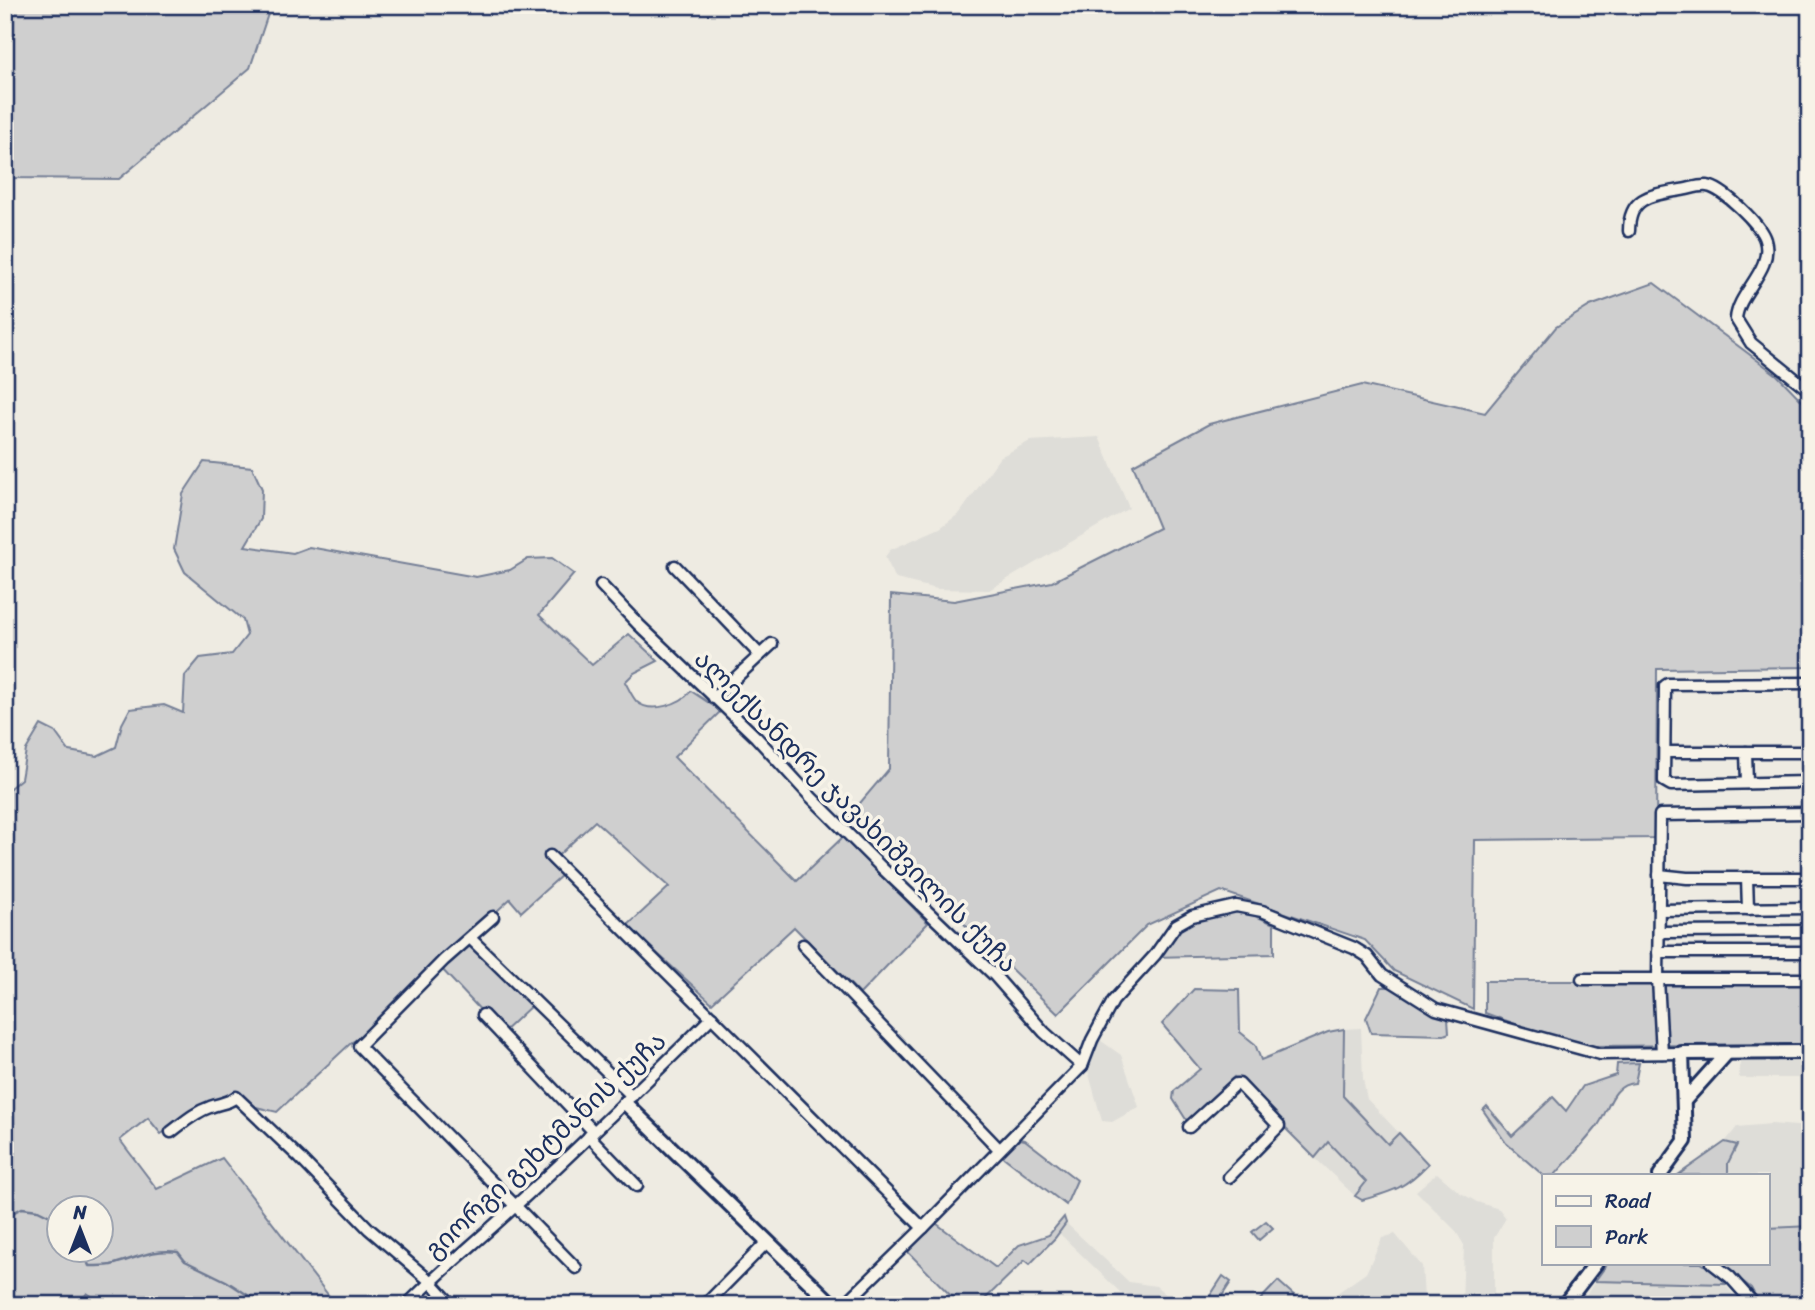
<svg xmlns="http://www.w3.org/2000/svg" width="1815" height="1310" viewBox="0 0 1815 1310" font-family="Sriracha,'Noto Sans Georgian',sans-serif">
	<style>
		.built { fill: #deddd8 }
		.green { fill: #cfcfcf; stroke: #757f96; stroke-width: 2; fill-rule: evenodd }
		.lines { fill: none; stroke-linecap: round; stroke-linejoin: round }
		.stream { stroke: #6e7992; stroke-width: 2.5 }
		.minor-casing { stroke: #1b2f5e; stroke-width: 15 }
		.tertiary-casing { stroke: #1b2f5e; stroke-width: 18 }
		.minor { stroke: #f7f3e8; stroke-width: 10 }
		.tertiary { stroke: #f7f3e8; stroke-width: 12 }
		.labels { text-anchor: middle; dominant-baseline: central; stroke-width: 7; stroke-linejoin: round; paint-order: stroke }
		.street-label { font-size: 26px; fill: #1b2f5e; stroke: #f7f3e8 }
	</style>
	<rect width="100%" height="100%" fill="#eeebe2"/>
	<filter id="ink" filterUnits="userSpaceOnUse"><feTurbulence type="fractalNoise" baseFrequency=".0143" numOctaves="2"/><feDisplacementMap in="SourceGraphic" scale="14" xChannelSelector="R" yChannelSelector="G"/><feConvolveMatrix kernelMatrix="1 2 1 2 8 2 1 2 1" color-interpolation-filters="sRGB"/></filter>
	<g filter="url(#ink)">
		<g class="built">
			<polygon points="1099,437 1129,508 989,590 937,589 896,579 885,557 890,550 940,528 960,513 1000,457 1030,441"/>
			<polygon points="1361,1028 1363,1079 1367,1099 1399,1133 1389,1144 1343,1096 1344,1029"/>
			<polygon points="1097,1038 1121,1055 1139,1107 1112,1122 1102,1121 1087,1067"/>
			<polygon points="1810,1061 1810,1078 1739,1078 1740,1062"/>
			<polygon points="1771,1124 1810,1127 1810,1226 1768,1228 1768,1175 1728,1175 1728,1163 1736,1145 1725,1142 1737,1127"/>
			<polygon points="1328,1142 1367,1183 1355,1196 1315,1158"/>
			<polygon points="1437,1173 1459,1192 1477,1202 1499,1209 1506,1218 1494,1238 1494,1305 1462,1305 1464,1245 1455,1230 1416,1191"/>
			<polygon points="1066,1223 1129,1282 1156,1286 1169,1297 1150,1297 1121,1293 1059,1233"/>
			<polygon points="1395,1234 1422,1266 1424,1298 1408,1305 1320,1305 1366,1273 1382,1238"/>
			<polygon points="1595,1281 1725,1284 1741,1305 1586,1305 1583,1300"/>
		</g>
		<g class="green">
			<polygon points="5,5 271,5 250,68 119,179 5,178"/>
			<polygon points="1654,283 1777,375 1810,409 1810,667 1657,669 1656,838 1475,840 1473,1009 1394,971 1365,940 1221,891 1147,925 1058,1014 912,874 849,816 889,769 891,595 954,601 1052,582 1159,528 1133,465 1209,424 1362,385 1485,413 1556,327 1590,306"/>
			<path d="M 204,462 L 252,467 L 262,489 L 261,519 L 245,546 L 293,553 L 309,547 L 476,577 L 510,570 L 528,559 L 552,558 L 574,574 L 539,615 L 592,665 L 629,634 L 658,661 L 634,673 L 625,682 C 628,687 632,697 637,702 C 651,714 681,704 691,691 L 721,711 L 674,757 L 797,881 L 844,836 L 928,923 L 860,994 L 794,927 L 712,1003 L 627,926 L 669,887 L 595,821 L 549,864 L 562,875 L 521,912 L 510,899 L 471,935 L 532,1005 L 502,1033 L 439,966 L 361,1037 L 352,1042 L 277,1112 L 223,1099 L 202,1108 L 161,1134 L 148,1118 L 120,1140 L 157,1189 L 222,1158 L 336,1305 L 105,1305 L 87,1293 L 78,1305 L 5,1305 L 5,792 L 21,779 L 26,750 L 41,725 L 55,732 L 69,751 L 97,756 L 116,747 L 122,724 L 130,709 L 164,705 L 183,713 L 185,676 L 200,658 L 232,654 L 247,635 L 243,620 L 185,572 L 174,549 L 183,494 ZM 60,1208 L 102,1208 L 102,1250 L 60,1250 Z"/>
			<polygon points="1242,910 1274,924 1274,954 1155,957 1173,934 1198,919"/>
			<polygon points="1485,981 1810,981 1810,1044 1593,1046 1532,1030 1485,1013"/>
			<polygon points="1381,987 1392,987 1441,1013 1448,1019 1449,1033 1444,1035 1371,1033 1366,1018"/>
			<path d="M 1194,989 L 1239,990 L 1240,1032 L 1255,1044 L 1261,1060 L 1328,1032 L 1344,1029 L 1343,1096 L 1388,1144 L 1399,1133 L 1428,1164 C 1405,1188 1394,1191 1362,1200 L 1355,1196 L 1366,1182 L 1328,1142 L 1315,1158 L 1234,1077 L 1187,1121 L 1173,1099 L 1174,1091 L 1200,1069 L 1162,1024 Z"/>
			<path d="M 1639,1063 L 1635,1083 C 1610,1084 1609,1113 1596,1128 C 1583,1144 1569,1159 1555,1175 L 1544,1176 L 1506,1143 L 1483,1110 L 1487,1106 L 1512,1136 L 1553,1097 L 1566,1111 L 1583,1086 L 1616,1075 L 1617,1064 Z"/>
			<polygon points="1020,1139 1025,1140 1077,1180 1066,1205 1002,1156"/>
			<polygon points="1725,1142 1737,1145 1728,1163 1728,1175 1678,1175"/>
			<polygon points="1064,1217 1066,1223 1055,1238 1030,1264 1025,1260 979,1305 960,1305 905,1249 933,1221 996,1268 1019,1245 1049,1235"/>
			<polygon points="1266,1221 1273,1228 1259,1240 1252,1232"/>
			<polygon points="1810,1226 1810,1251 1805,1263 1805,1305 1760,1305 1751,1288 1719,1263 1768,1263 1768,1228"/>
			<polygon points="1608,1263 1701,1263 1720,1275 1725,1284 1595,1281"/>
			<polygon points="1223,1276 1231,1282 1218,1302 1210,1296"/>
			<polygon points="1278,1281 1296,1297 1289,1305 1255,1305"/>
		</g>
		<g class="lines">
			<g class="stream">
				<polyline points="5,1217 22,1208 38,1210 60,1221"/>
				<path d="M 83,1250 L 89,1266 C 96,1266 104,1266 111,1265 C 135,1259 153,1248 178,1252 L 185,1261 L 226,1281 L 263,1305"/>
			</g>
			<g class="minor-casing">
				<g id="minor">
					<path d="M 1629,231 C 1629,196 1652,195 1681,190 C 1689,189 1699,185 1707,186 C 1723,188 1761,225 1765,240 C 1774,269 1738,292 1736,319 L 1751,343 L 1810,391"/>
					<polyline points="675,566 760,655"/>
					<polyline points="601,585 639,625 756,737 811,797 883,869 995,976 1044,1032 1082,1066"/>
					<polyline points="1810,683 1668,684 1665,686 1664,781 1671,785 1810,782"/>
					<polyline points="714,698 772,644"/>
					<polyline points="1665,752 1810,752"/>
					<polyline points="1746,752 1747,783"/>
					<polyline points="550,856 923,1228"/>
					<polyline points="1659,875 1687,878 1810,878"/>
					<polyline points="1747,878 1748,909"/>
					<polyline points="1659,910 1810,908"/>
					<polyline points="493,917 444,960 359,1046 576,1268"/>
					<polyline points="1659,932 1810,931"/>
					<polyline points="470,938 632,1096"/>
					<polyline points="803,945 999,1149"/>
					<polyline points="1658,952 1810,952"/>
					<polyline points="1582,979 1810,979"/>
					<polyline points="483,1015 593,1131"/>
					<polyline points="1662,1053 1658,979 1660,815 1810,813"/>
					<polyline points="1189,1127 1236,1084 1239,1084 1279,1126 1229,1177"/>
					<path d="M 171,1132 C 183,1123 195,1112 210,1107 C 220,1103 227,1104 236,1097 L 300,1158 L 369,1229 L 430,1281 L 452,1305"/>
					<polyline points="589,1136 637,1186"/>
					<polyline points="1712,1263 1730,1277 1755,1305"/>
					<path d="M 407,1305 C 441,1270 479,1240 514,1207 C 582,1145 647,1081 712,1017"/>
					<polyline points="705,1305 767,1242"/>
					<polyline points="844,1305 923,1228 1082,1066 1092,1040 1113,1001 1155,955 1176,925 1192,916 1236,906 1262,911 1354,948 1367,956 1382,975 1436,1009 1600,1054 1682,1053"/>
				</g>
			</g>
			<g class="tertiary-casing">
				<g id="tertiary">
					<polyline points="1684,1101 1727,1053"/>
					<polyline points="625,1103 833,1305"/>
					<polyline points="1660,1175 1685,1141 1682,1053 1810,1052"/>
					<polyline points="1564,1305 1596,1263"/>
				</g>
			</g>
			<use href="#minor" class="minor"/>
			<use href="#tertiary" class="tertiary"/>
		</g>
	</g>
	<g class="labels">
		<g class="street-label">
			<text transform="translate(856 811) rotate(45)">ალექსანდრე ჯავახიშვილის ქუჩა</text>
			<text transform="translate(545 1145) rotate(-43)">გიორგი გეხტმანის ქუჩა</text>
		</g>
	</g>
	<rect width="1815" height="1310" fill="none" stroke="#f7f3e8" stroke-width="28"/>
	<rect x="14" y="14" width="1787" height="1282" fill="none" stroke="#1b2f5e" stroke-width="2.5" filter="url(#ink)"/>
	<rect x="1542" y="1174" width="228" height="91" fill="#f7f3e8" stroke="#9fa5b1" stroke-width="2"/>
	<rect x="1556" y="1196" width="35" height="10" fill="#f7f3e8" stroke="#9fa5b1" stroke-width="2"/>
	<text x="1605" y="1208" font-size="21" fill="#1b2f5e">Road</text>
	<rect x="1556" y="1226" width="35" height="21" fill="#cfcfcf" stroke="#9fa5b1" stroke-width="2"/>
	<text x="1605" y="1244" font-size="21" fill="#1b2f5e">Park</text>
	<g transform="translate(80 1229)"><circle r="33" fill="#f7f3e8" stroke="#9fa5b1" stroke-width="2"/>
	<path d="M0-5L12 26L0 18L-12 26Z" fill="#1b2f5e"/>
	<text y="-10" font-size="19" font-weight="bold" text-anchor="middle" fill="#1b2f5e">N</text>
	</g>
</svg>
